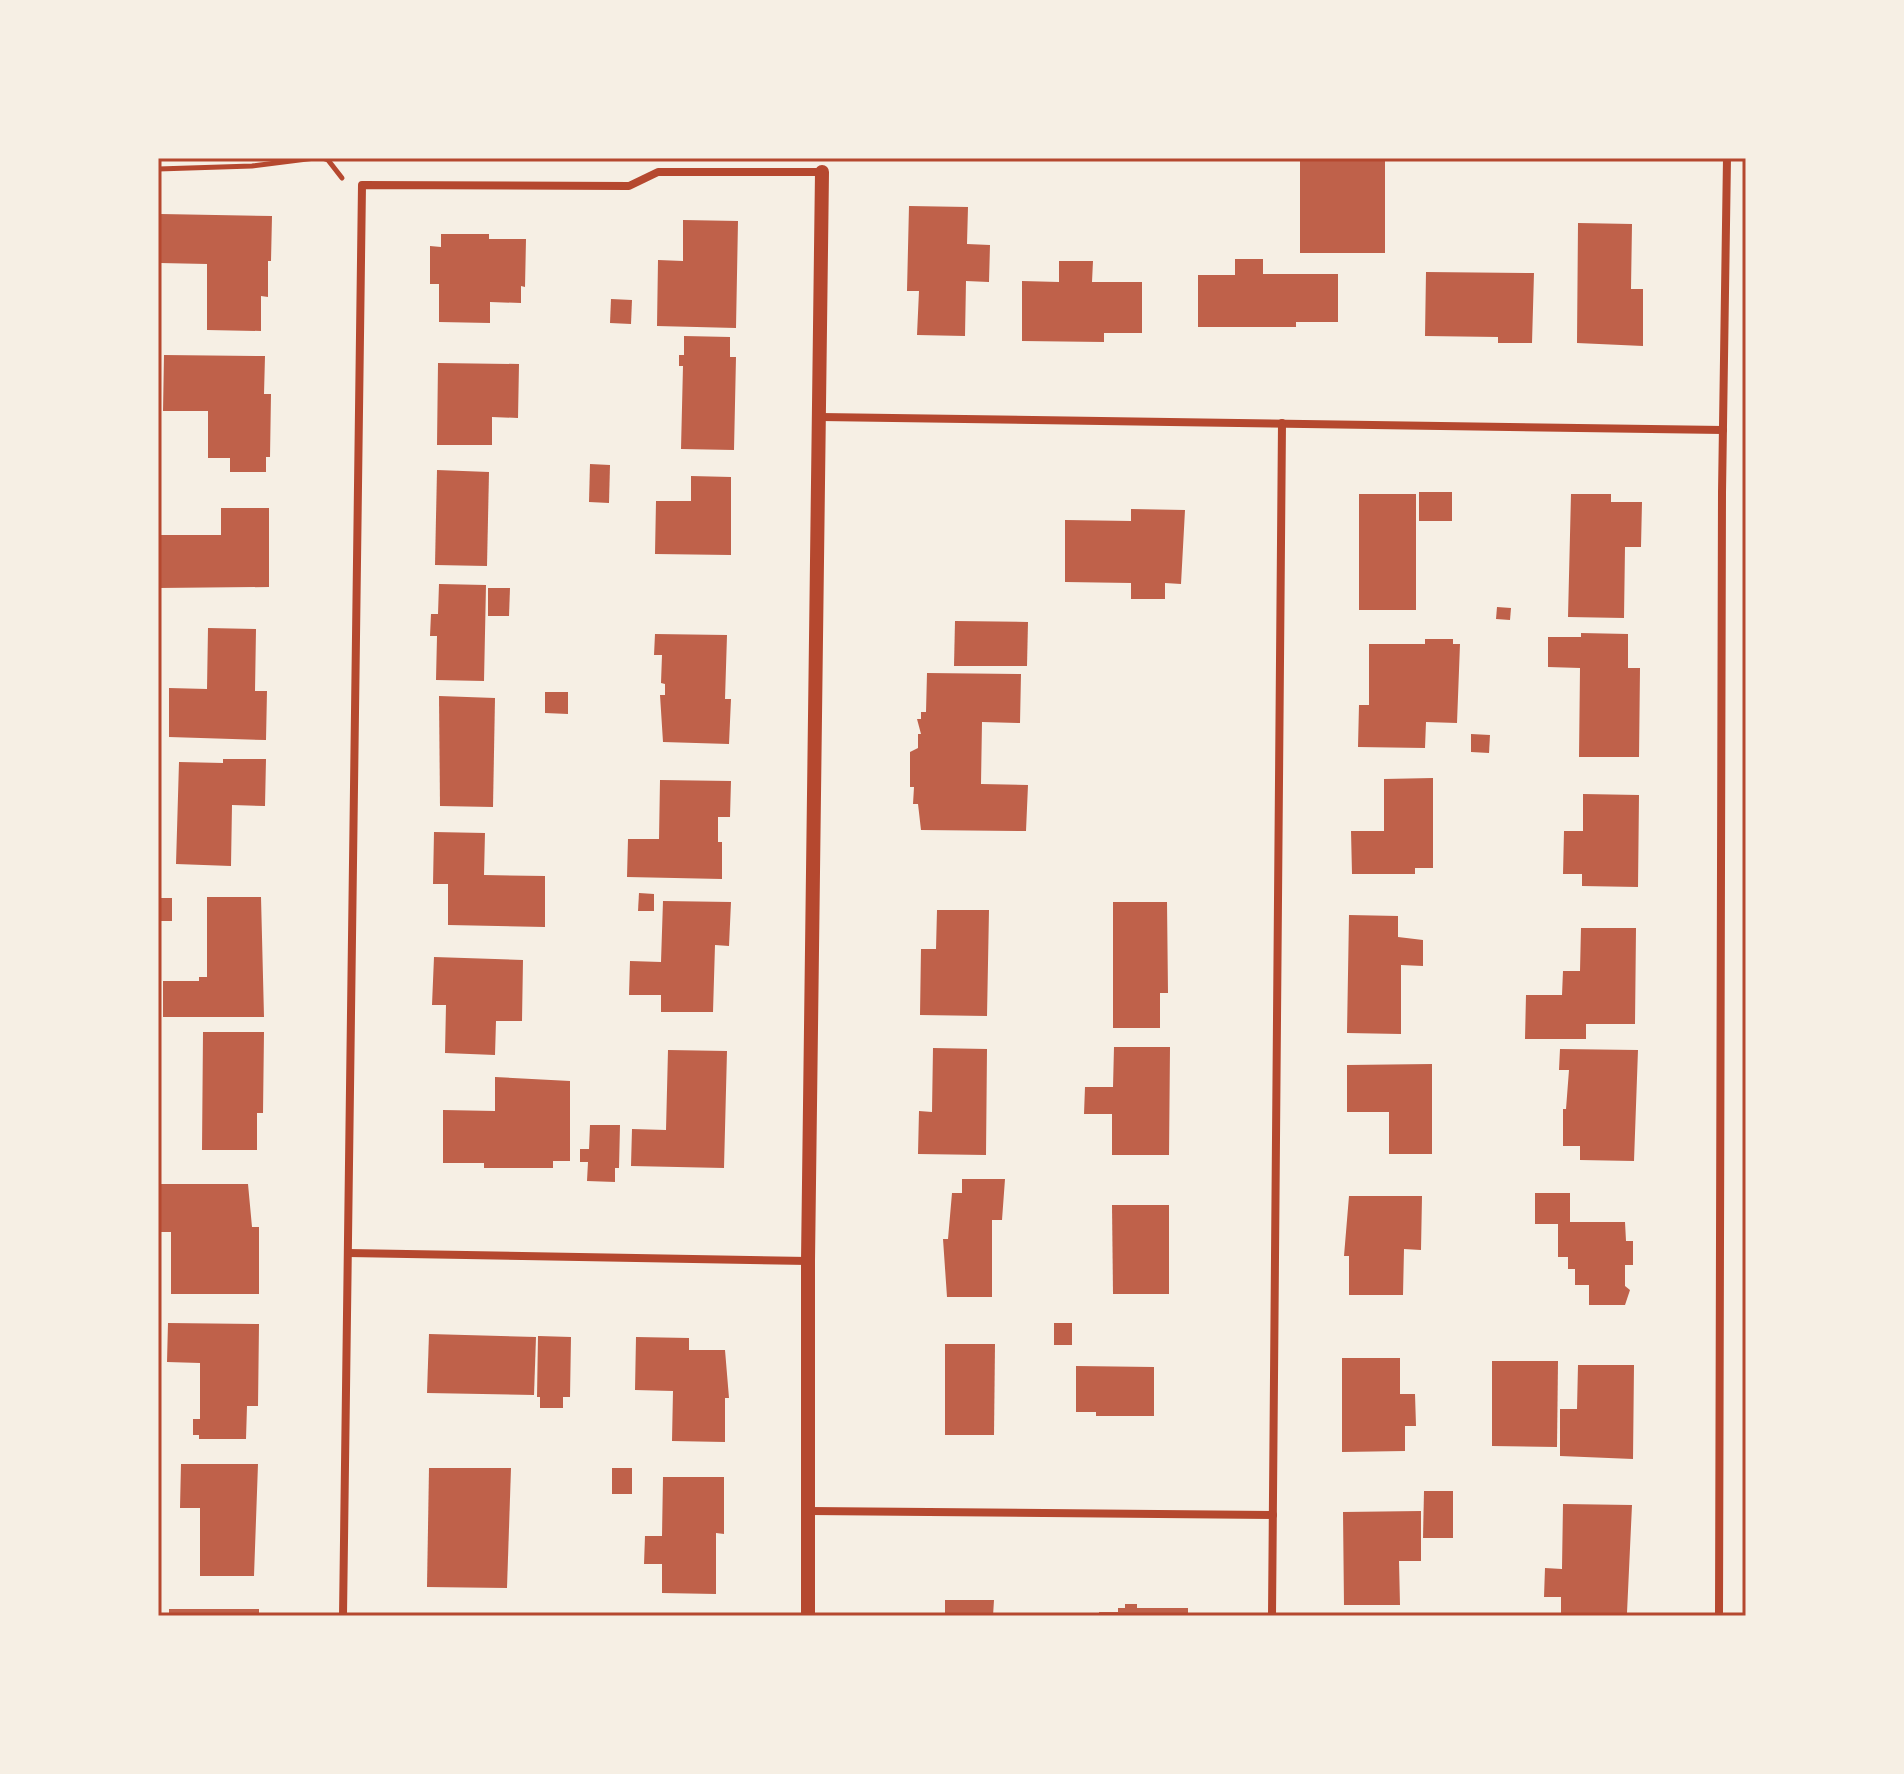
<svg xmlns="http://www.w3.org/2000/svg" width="1904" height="1774" viewBox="0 0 1904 1774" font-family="'Work Sans',sans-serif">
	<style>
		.building { fill: #bf614a }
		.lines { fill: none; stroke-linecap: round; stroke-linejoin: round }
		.path { stroke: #b5482f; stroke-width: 5 }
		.minor { stroke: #b5482f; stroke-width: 8 }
		.tertiary { stroke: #b5482f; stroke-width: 14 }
		.neatline { fill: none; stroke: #b5482f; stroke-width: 3 }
	</style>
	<rect width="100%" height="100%" fill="#f6efe4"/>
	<g class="building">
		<rect x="1300" y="160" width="85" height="93"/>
		<polygon points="909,206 968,207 967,244 990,245 989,282 966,281 965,336 917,335 919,291 907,291"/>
		<polygon points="161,214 272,216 271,261 268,261 268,297 261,296 261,331 207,330 207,264 160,263"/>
		<polygon points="683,220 738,221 736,328 657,326 658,260 683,261"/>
		<polygon points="1578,223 1632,224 1631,289 1643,289 1643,346 1577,343"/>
		<polygon points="441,234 489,234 489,239 526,239 525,287 521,286 521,303 490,302 490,323 439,322 439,284 430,284 430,246 441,247"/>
		<polygon points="1235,259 1263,259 1263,274 1338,274 1338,322 1296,322 1296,327 1198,327 1198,275 1235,275"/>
		<polygon points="1059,261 1093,261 1092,282 1142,282 1142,333 1104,333 1104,342 1022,341 1022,281 1059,282"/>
		<polygon points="1426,272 1534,273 1532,343 1498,343 1498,337 1425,336"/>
		<polygon points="611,299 632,300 631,324 610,323"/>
		<polygon points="684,336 730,337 730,357 736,357 734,450 681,449 683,366 679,366 679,355 684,355"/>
		<polygon points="164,355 265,356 264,394 271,394 270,457 266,457 266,472 230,472 230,458 208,458 208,411 163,411"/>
		<polygon points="438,363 519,364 518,418 492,417 492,445 437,445"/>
		<polygon points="590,464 610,465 609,503 589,502"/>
		<polygon points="437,470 489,472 487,566 435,565"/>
		<polygon points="691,476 731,477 731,555 655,554 656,501 691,501"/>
		<rect x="1419" y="492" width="33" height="29"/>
		<rect x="1359" y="494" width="57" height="116"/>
		<polygon points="1571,494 1611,494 1611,502 1642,502 1641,547 1625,547 1624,618 1568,617"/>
		<polygon points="221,508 269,508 269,587 158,588 158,535 221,535"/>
		<polygon points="1131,509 1185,510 1181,584 1165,583 1165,599 1131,599 1131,583 1065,582 1065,520 1131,521"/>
		<polygon points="439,584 486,585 484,681 436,680 437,636 430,636 431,614 438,614"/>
		<polygon points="488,588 510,588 509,616 488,616"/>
		<polygon points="1497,607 1511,608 1510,620 1496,619"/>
		<polygon points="955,621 1028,622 1027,666 954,666"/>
		<polygon points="208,628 256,629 255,691 267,691 266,740 169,737 169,688 207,689"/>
		<polygon points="1581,633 1628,634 1628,668 1640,668 1639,757 1579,757 1580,668 1548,667 1548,637 1581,637"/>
		<polygon points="655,634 727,635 725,699 731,699 729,744 663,742 660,695 665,695 665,684 661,683 662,655 654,655"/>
		<polygon points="1425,639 1453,639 1453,644 1460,644 1457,723 1426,722 1425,748 1358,747 1359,705 1369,705 1369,644 1425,644"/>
		<polygon points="927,673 1021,674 1020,723 982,722 981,784 1028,785 1026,831 921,830 918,804 913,804 914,787 910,787 910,752 918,748 918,734 921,734 917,719 921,719 921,712 926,712"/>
		<polygon points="545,692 568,692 568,714 545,713"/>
		<polygon points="439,696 495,698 493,807 440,806"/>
		<polygon points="1471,734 1490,735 1489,753 1471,752"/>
		<polygon points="223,759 266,759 265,806 232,805 231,866 176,864 179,762 223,763"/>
		<polygon points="1433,778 1433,868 1415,868 1415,874 1352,874 1351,831 1384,831 1384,779"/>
		<polygon points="660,780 731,781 730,817 718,817 718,842 722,842 722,879 627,877 628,839 659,839"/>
		<polygon points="1583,794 1639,795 1638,887 1582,886 1582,874 1563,874 1564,831 1583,831"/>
		<polygon points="434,832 485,833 484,875 545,876 545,927 448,925 448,884 433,884"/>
		<polygon points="639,893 654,894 654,911 638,911"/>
		<polygon points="207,897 261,897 264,1017 163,1017 163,981 199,981 199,977 207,977"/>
		<rect x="158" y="898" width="14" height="23"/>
		<polygon points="663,901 731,902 729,946 715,945 713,1012 661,1012 661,995 629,995 630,961 661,962"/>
		<polygon points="1113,902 1167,902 1168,993 1160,993 1160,1028 1113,1028"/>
		<polygon points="937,910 989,910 987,1016 920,1015 921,949 936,949"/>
		<polygon points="1349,915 1398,916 1398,937 1423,940 1423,966 1401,965 1401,1034 1347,1033"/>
		<polygon points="1581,928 1636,928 1635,1024 1586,1024 1586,1039 1525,1039 1526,995 1562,995 1563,971 1580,971"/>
		<polygon points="434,957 523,960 522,1021 496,1021 495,1055 445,1053 446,1005 432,1005"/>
		<polygon points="203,1032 264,1032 263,1113 257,1113 257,1150 202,1150"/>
		<polygon points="1114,1047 1170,1047 1169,1155 1112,1155 1112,1114 1084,1114 1085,1087 1113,1087"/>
		<polygon points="933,1048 987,1049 986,1155 918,1154 919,1111 932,1112"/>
		<polygon points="1560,1049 1638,1050 1634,1161 1580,1160 1580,1146 1563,1146 1563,1109 1566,1109 1569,1070 1559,1070"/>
		<polygon points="668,1050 727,1051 724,1168 631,1166 632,1129 666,1130"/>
		<polygon points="1432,1064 1432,1154 1389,1154 1389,1112 1347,1112 1347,1065"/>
		<polygon points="495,1077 570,1081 570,1161 553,1161 553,1168 484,1168 484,1163 443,1163 443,1110 495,1111"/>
		<polygon points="590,1125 620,1125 619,1168 615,1168 615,1182 587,1181 588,1162 580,1162 580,1149 589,1149"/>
		<polygon points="962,1179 1005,1179 1002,1220 992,1220 992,1297 947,1297 943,1239 948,1239 952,1193 962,1193"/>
		<polygon points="158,1184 248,1184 252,1227 259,1227 259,1294 171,1294 171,1232 158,1232"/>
		<polygon points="1535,1193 1570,1193 1570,1222 1625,1222 1626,1241 1633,1241 1633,1265 1625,1265 1625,1286 1630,1290 1625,1305 1589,1305 1589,1285 1575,1285 1575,1269 1568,1269 1568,1257 1558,1257 1558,1224 1535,1224"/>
		<polygon points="1349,1196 1422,1196 1421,1250 1404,1249 1403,1295 1349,1295 1349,1256 1344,1256"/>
		<polygon points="1112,1205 1169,1205 1169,1294 1113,1294"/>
		<polygon points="168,1323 259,1324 258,1406 247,1406 246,1439 199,1439 199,1435 193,1435 193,1419 200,1419 200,1363 167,1362"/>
		<rect x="1054" y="1323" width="18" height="22"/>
		<polygon points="429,1334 536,1337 534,1395 427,1393"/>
		<polygon points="538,1336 571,1337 570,1397 563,1397 563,1408 540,1408 540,1397 537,1397"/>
		<polygon points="636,1337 689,1338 689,1350 725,1350 729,1398 725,1398 725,1442 672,1441 673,1391 635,1390"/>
		<polygon points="945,1344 995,1344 994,1435 945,1435"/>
		<polygon points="1342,1358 1400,1358 1400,1394 1415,1394 1416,1426 1405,1426 1405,1451 1342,1452"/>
		<polygon points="1492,1361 1558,1361 1557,1447 1492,1446"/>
		<polygon points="1578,1365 1634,1365 1633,1459 1560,1456 1560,1409 1577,1409"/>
		<polygon points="1076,1366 1154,1367 1154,1416 1096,1416 1096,1412 1076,1412"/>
		<polygon points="181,1464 258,1464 254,1576 200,1576 200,1508 180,1508"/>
		<polygon points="429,1468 511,1468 507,1588 427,1587"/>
		<rect x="612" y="1468" width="20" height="26"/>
		<polygon points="663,1477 724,1477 724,1534 716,1533 716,1594 662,1593 662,1564 644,1564 645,1536 662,1536"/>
		<polygon points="1424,1491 1453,1491 1453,1538 1423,1538"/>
		<polygon points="1563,1504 1632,1505 1627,1613 1561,1613 1561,1597 1544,1597 1545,1568 1562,1569"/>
		<polygon points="1421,1511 1421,1561 1399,1561 1400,1605 1344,1605 1343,1512"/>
		<polygon points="945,1600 994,1600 993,1616 945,1616"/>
		<polygon points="1125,1604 1137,1604 1137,1608 1188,1608 1188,1616 1099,1616 1099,1612 1118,1612 1118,1608 1125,1608"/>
		<rect x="169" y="1609" width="90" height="7"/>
	</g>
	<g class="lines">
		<g class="path">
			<polyline points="322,158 328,160 342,178"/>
			<polyline points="158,169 252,166 315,158"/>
		</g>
		<g class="minor">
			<polyline points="821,417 1723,430"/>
			<polyline points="348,1253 808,1261"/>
			<polyline points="809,1511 1273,1515"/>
			<polyline points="343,1616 362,185 629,186 658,172 822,172"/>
			<polyline points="1272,1616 1282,423"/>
			<polyline points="1719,1616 1722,493 1727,158"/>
		</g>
		<polyline class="tertiary" points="808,1616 808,1261 822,172"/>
	</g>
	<rect width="1904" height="1774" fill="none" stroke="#f6efe4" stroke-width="320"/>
	<rect x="160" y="160" width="1584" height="1454" class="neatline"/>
</svg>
